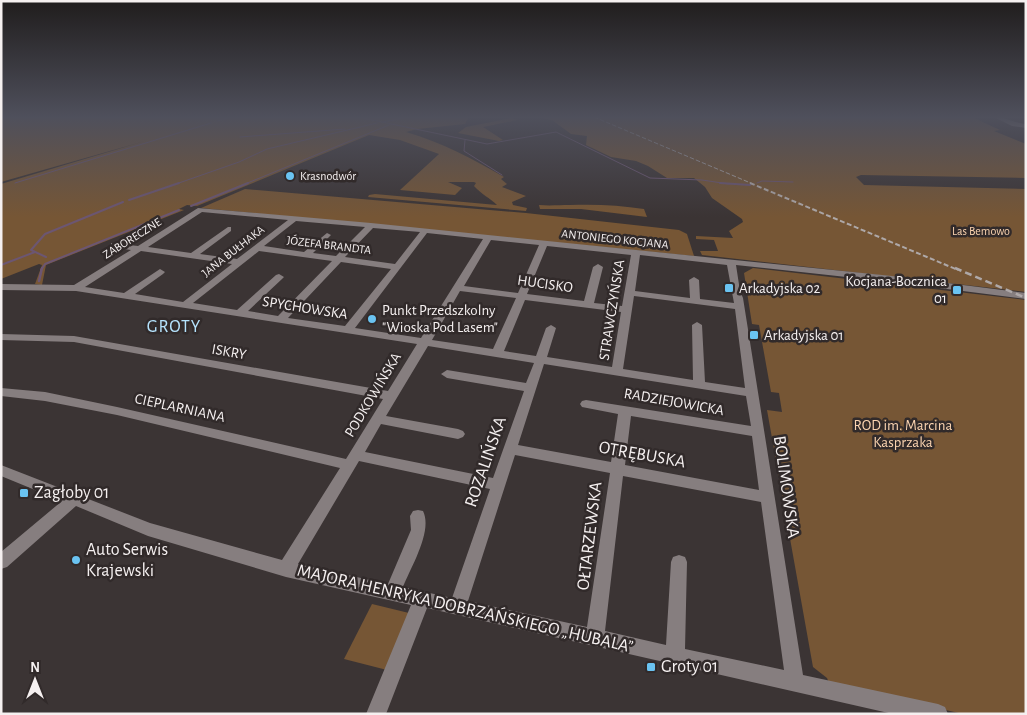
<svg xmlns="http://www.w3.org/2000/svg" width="1027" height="715" viewBox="0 0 1027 715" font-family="'Alegreya Sans',sans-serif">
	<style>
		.green { fill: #765635 }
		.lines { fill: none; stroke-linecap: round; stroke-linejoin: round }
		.stream-far2 { stroke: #6c5672; stroke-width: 1 }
		.stream-far1 { stroke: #6c5672; stroke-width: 2 }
		.stream { stroke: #6c5672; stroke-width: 2.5 }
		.minor { fill: #867e7f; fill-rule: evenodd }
		.rail-far2 { stroke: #aea8a8; stroke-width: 1; stroke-dasharray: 4.5 2; stroke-linecap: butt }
		.rail-far1 { stroke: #aea8a8; stroke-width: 2; stroke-dasharray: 5 2.5; stroke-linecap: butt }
		.rail { stroke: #aea8a8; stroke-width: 2.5; stroke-dasharray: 7 4; stroke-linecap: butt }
		.poi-dot { fill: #6ac3f1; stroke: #312a2a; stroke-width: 2 }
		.labels { text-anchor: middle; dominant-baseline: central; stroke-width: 5; stroke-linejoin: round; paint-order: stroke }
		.far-poi-label { font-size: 12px; fill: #f5f0f0; stroke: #312a2a; text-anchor: start }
		.far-park-label { font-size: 12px; fill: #fbd4b0; stroke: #312a2a }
		.far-street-label { font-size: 12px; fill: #f5f0f0; stroke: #312a2a }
		.poi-label { font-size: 15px; fill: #f5f0f0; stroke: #312a2a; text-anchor: start }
		.street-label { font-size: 15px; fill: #f5f0f0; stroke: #312a2a }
		.park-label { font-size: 15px; fill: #fbd4b0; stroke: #312a2a }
		.quarter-label { font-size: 18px; letter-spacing: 1px; fill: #b5e3fd; stroke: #312a2a }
		.near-street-label { font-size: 18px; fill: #f5f0f0; stroke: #312a2a }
		.near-poi-label { font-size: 18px; fill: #f5f0f0; stroke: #312a2a; text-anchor: start }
	</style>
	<rect width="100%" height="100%" fill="#3b3434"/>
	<g class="green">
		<path d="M 1,117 L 469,117 L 465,124 L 417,129 L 406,132 C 443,143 471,158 504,177 L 501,179 L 507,184 L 502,187 L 526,196 L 512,202 L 513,205 L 527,208 L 526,211 L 368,197 L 369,195 L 375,194 L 497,205 C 490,198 481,194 474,186 L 476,183 L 474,182 L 448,182 L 462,188 L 455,195 L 400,190 L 439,154 L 400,140 L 369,135 L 197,206 L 187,205 L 179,209 L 184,210 L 46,265 L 42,285 L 35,284 L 42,265 L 39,264 L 1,279 L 1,184 L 145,141 L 1,182 Z"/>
		<polygon points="538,117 972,117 1000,130 994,131 1026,144 1026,178 861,175 856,177 864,185 1026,189 1026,292 702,255 700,251 718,251 714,240 696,239 696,236 733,238 729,231 743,222 742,219 712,198 705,187 694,178 667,178 648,166 636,161 611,157 586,145 587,136 571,134 552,120"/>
		<polygon points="511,118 518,120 483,127 503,140 499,141 458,133 466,127"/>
		<polygon points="245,189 526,213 679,230 687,234 694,256 201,208"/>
		<path d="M 539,205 C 550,206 559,205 570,205 C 594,204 620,205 644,209 L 647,217 L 581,209 L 540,209 Z"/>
		<polygon points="753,268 1026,300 1026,714 963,714 829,683 827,678 813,667 767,410 782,412 779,393 771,392 759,325 752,324 744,273"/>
		<polygon points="372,604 409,613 387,670 344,659"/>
	</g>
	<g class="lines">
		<g class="stream-far2">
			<polyline points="358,117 487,144 556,132 650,178 702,180 729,184"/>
			<polyline points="217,121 231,117"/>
			<polyline points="383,122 408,117"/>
			<polyline points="240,137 345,129"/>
			<polyline points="465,140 464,151 502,175"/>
			<polyline points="15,183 211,123"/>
			<polyline points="757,183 762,181 793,182"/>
			<polyline points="176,184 239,162 267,149 377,123"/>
			<polyline points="245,184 389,125"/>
		</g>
		<g class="stream-far1">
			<polyline points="720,183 750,185"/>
			<polyline points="129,200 179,183"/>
			<polyline points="191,206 248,183"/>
			<polyline points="46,257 31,250 45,234 123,202"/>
			<polyline points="1,265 35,252"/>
			<polyline points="41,270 45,264 179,210"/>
		</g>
		<polyline class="stream" points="39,281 42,268"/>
		<g class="minor">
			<path d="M 994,117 C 1005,117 1014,123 1026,124 L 1026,128 L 1012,126 Z"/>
			<path d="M 198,208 L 371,223 L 892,276 L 1026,293 L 1026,299 L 892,282 L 736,265 L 740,291 L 743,298 L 803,675 L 938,704 L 945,707 L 948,714 L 893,714 L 427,608 L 386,714 L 366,714 L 411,605 L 286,577 L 148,536 L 76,506 L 7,567 L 1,569 L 1,552 L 62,501 L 1,476 L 1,465 L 150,523 L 282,560 L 340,468 L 117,415 L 45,401 L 1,396 L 1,388 L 45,392 L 117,407 L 346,459 L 383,399 L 74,342 L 1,340 L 1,334 L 74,336 L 388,391 L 417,344 L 76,291 L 1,290 L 1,284 L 74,285 L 131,250 L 111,247 L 111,243 L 138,246 ZM 202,212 L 288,220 L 237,259 L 200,254 L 231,231 L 231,227 L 228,227 L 191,253 L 148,247 ZM 296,221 L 365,227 L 336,256 L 313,253 L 331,235 L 327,233 L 304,252 L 264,246 ZM 373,228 L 420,232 L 395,264 L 345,257 ZM 427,233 L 483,239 L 421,338 L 355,328 ZM 491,240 L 539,245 L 518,293 L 464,286 ZM 547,246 L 631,255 L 622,306 L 594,303 L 603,267 L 598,264 L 593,267 L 584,301 L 527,294 ZM 141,251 L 232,264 L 183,302 L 135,294 L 163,274 L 165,272 L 160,269 L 124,293 L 85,287 ZM 259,251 L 332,261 L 278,316 L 248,311 L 282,279 L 284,277 L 279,274 L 276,275 L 237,310 L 193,303 ZM 640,255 L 727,265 L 734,303 L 700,299 L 699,280 L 694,277 L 689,280 L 690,298 L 635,291 ZM 341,262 L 391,269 L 345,326 L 288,318 ZM 460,291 L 516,298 L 493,349 L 432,340 ZM 634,296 L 735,309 L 745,388 L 705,382 L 702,325 L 697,322 L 692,325 L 693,380 L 623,369 ZM 525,300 L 621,312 L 612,367 L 547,357 L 556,328 L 551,325 L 546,328 L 536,356 L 504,351 ZM 428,346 L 534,363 L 526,383 L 447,370 L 441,374 L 447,378 L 524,391 L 493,478 L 365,452 L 381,424 L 458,439 L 463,437 L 465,434 L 463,431 L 458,429 L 386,416 ZM 544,364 L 746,396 L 751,426 L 586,400 L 582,401 L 580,404 L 582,407 L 618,414 L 611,462 L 518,445 ZM 631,416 L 752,436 L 759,490 L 625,465 ZM 515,455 L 610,473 L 587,627 L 468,601 ZM 359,461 L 490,489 L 452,598 L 403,587 C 411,567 433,531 423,511 L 418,510 L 413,511 L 410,516 L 411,530 L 388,584 L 298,564 ZM 623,476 L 761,502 L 784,670 L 685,649 L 687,562 L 685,557 L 679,555 L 673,557 L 671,562 L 666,645 L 605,631 Z"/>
		</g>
		<polyline class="rail-far2" points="594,117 753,184"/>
		<polyline class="rail-far1" points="750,183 958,270"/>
		<polyline class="rail" points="955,268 1026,298"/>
	</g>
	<linearGradient id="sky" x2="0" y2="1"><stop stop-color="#201d1d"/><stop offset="0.54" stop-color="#4f505c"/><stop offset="1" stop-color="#4f505c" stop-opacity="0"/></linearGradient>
	<rect width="1027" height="217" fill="url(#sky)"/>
	<g class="poi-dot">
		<circle cx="290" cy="176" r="5"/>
		<rect x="724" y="283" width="10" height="10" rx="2.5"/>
		<rect x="952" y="285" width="10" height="10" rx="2.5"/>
		<circle cx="372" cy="319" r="5"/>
		<rect x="749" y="330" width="10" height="10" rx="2.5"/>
		<rect x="19" y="488" width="10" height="10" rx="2.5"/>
		<circle cx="76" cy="560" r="5"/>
		<rect x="646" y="662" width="10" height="10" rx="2.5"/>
	</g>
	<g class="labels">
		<g class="far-poi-label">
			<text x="300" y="176">Krasnodwór</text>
		</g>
		<g class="far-park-label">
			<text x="981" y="231">Las Bemowo</text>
		</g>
		<g class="far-street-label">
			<text transform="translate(132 238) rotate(-32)">ZABORECZNE</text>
			<text transform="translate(615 239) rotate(6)">ANTONIEGO KOCJANA</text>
			<text transform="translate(329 245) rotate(7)">JÓZEFA BRANDTA</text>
			<text transform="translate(233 251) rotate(-38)">JANA BUŁHAKA</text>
		</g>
		<g class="poi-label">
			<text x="947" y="281" text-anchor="end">Kocjana-Bocznica<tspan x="947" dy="17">01</tspan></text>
			<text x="739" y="288">Arkadyjska 02</text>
			<text x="382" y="310">Punkt Przedszkolny<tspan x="382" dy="17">"Wioska Pod Lasem"</tspan></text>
			<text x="764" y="335">Arkadyjska 01</text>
		</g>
		<g class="street-label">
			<text transform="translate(545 284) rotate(8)">HUCISKO</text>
			<text transform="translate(305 308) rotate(9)">SPYCHOWSKA</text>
			<text transform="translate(612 310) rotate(-81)">STRAWCZYŃSKA</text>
			<text transform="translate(229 352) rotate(10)">ISKRY</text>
			<text transform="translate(373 395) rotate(-59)">PODKOWIŃSKA</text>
			<text transform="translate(674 402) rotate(10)">RADZIEJOWICKA</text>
			<text transform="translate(180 408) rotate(12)">CIEPLARNIANA</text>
		</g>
		<g class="park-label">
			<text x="903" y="425">ROD im. Marcina<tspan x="903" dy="17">Kasprzaka</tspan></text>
		</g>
		<g class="quarter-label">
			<text x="174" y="327">GROTY</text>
		</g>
		<g class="near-street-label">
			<text transform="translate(642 455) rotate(10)">OTRĘBUSKA</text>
			<text transform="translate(486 462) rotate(-71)">ROZALIŃSKA</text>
			<text transform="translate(786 487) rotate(82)">BOLIMOWSKA</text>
			<text transform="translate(590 536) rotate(-83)">OŁTARZEWSKA</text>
			<text transform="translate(465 609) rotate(13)">MAJORA HENRYKA DOBRZAŃSKIEGO „HUBALA”</text>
		</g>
		<g class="near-poi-label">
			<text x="34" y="493">Zagłoby 01</text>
			<text x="86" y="550">Auto Serwis<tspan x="86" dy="21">Krajewski</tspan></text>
			<text x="661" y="667">Groty 01</text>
		</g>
	</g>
	<rect width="1027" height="715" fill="none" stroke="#f5f0f0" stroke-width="5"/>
	<g transform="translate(35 680)" stroke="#312a2a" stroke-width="4" paint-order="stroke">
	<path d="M0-4L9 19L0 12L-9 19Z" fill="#f5f0f0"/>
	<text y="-8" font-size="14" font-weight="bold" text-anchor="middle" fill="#f5f0f0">N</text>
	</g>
</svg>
